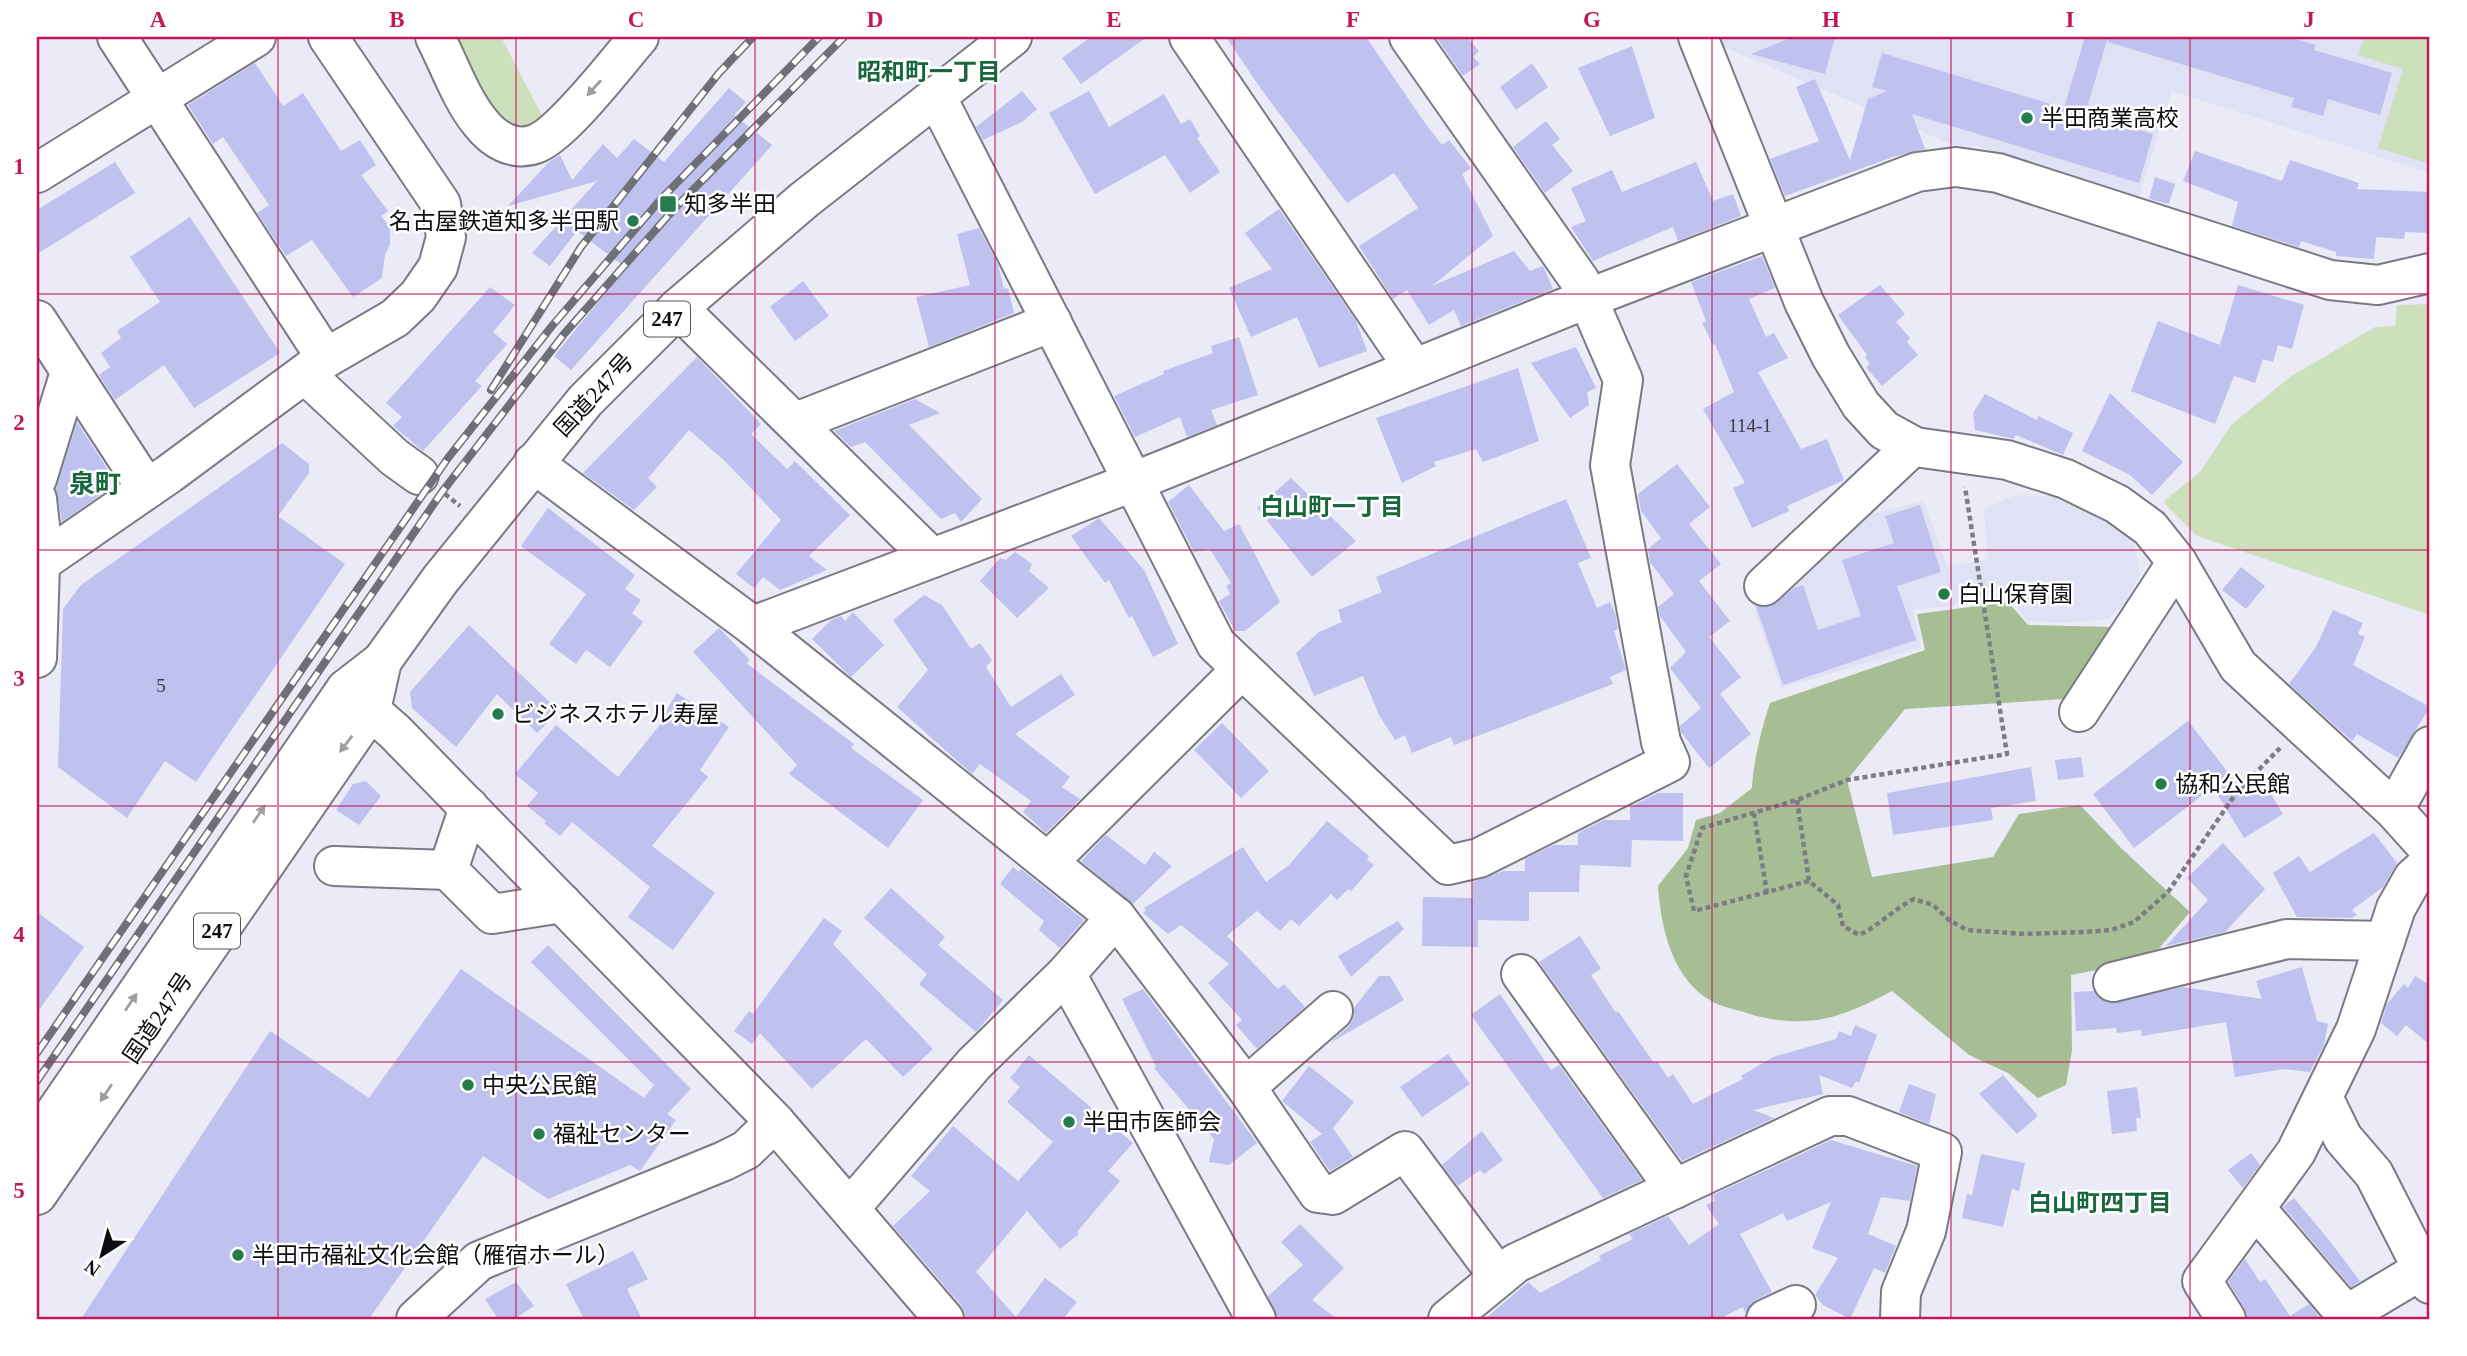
<svg xmlns="http://www.w3.org/2000/svg" width="2467" height="1356" viewBox="0 0 2467 1356" font-family="'Times New Roman','Noto Sans JP',serif">
	<style>
		.built { fill: #e0e1f4 }
		.green { fill: #cce0bb }
		.forest { fill: #a7be94 }
		.building { fill: #bfc1ee }
		.lines { fill: none; stroke-linecap: round; stroke-linejoin: round }
		.minor-casing { stroke: #7a7a85; stroke-width: 42 }
		.highway-casing { stroke: #7a7a85; stroke-width: 42 }
		.path { stroke: #7c7c84; stroke-width: 4.5; stroke-dasharray: 5 3.5; stroke-linecap: butt }
		.minor { stroke: #fff; stroke-width: 38 }
		.highway { stroke: #fff; stroke-width: 38 }
		.rail-casing { stroke: #6f7077; stroke-width: 8 }
		.rail { stroke: #fff; stroke-width: 5; stroke-dasharray: 16; stroke-linecap: butt }
		.oneway { fill: #9e9ea0 }
		.grid { fill: none; stroke: #c2185b; stroke-width: 2; stroke-opacity: 0.55 }
		.poi-dot { fill: #267b4d; stroke: #fff; stroke-width: 2.5 }
		.labels { text-anchor: middle; dominant-baseline: central; stroke-width: 5; stroke-linejoin: round; paint-order: stroke }
		.number-label { font-size: 19px; fill: #3a3a48 }
		.shield { fill: #fff; stroke: #565658; stroke-width: 2 }
		.shield-label { font-size: 21px; font-weight: bold; fill: #0d0d11 }
		.poi-label { font-size: 23px; fill: #0d0d11; stroke: #fff; text-anchor: start }
		.street-label { font-size: 23px; fill: #0d0d11; stroke: #fff }
		.neighbourhood-label { font-size: 24px; font-weight: bold; fill: #18673e; stroke: #fff }
		.quarter-label { font-size: 26px; font-weight: bold; fill: #18673e; stroke: #fff }
		.neatline { fill: none; stroke: #c2185b; stroke-width: 2.5 }
		.grid-label { font-size: 23px; text-anchor: middle; font-weight: bold; fill: #c2185b }
	</style>
	<rect width="100%" height="100%" fill="#eaebf6"/>
	<g class="built">
		<polygon points="1717,37 2430,37 2430,173 2172,91 2138,200 1977,146 1956,146 1721,46"/>
		<polygon points="2015,495 2055,497 2099,516 2133,541 2140,575 2126,602 2107,619 2064,623 2028,621 2011,599 1913,610 1921,647 1781,688 1751,598 1863,516 1924,501 1947,566 1988,560 1984,509"/>
	</g>
	<g class="green">
		<polygon points="446,37 501,37 546,123 533,135 501,129"/>
		<polygon points="2364,37 2430,37 2430,164 2378,148 2403,69 2358,55"/>
		<polygon points="2430,304 2430,615 2197,536 2163,502 2200,472 2231,425 2290,377 2375,327 2395,326 2397,305"/>
	</g>
	<path class="forest" d="M 2008,602 L 2028,625 L 2111,627 L 2064,699 L 1905,709 L 1847,780 L 1872,877 L 1993,857 L 2019,814 L 2080,805 L 2122,849 L 2190,912 L 2149,960 L 2071,975 L 2072,1050 L 2066,1085 L 2038,1098 L 2008,1073 L 1969,1055 L 1892,991 C 1869,1003 1844,1016 1817,1020 C 1793,1023 1766,1020 1744,1012 C 1734,1009 1722,1007 1713,1002 C 1672,980 1661,928 1658,886 L 1688,848 L 1696,820 L 1720,813 L 1752,788 C 1753,763 1762,727 1770,703 L 1925,650 L 1917,614 Z"/>
	<g class="building">
		<polygon points="1091,37 1147,37 1081,84 1062,58"/>
		<polygon points="1226,37 1366,37 1425,123 1442,145 1449,140 1471,168 1462,174 1493,236 1432,286 1514,251 1530,271 1543,266 1553,289 1461,326 1454,310 1429,325 1407,290 1393,299 1359,246 1418,208 1394,173 1347,203 1261,89"/>
		<polygon points="1436,37 1467,37 1479,51 1473,57 1480,64 1463,76"/>
		<polygon points="1793,37 1835,37 1825,74 1751,54"/>
		<polygon points="2085,37 2108,37 2085,114 2153,134 2139,183 1912,114 1925,149 1893,157 1785,196 1770,159 1819,141 1796,87 1815,79 1850,160 1868,99 1887,91 1872,87 1882,53 2064,108"/>
		<polygon points="2109,37 2288,37 2316,45 2314,50 2392,73 2380,115 2328,99 2323,116 2291,107 2294,98 2108,42"/>
		<polygon points="1632,46 1655,118 1610,136 1578,68"/>
		<polygon points="255,63 283,106 303,93 341,151 360,140 376,165 361,175 388,211 381,216 390,227 390,244 385,255 382,278 353,297 312,240 286,256 257,213 269,205 223,137 213,144 188,105"/>
		<polygon points="1532,63 1548,87 1516,110 1500,87"/>
		<polygon points="729,88 746,102 734,115 772,145 571,370 554,356 626,268 577,231 550,266 532,253 597,181 508,206 550,161 560,155 572,180 603,144 617,158 634,139 664,162"/>
		<polygon points="1022,91 1037,109 1022,122 983,140 976,127"/>
		<polygon points="1089,91 1109,127 1164,94 1181,124 1190,119 1200,136 1197,138 1220,172 1190,193 1165,155 1095,194 1049,113"/>
		<polygon points="1546,121 1560,139 1552,145 1573,171 1545,193 1513,147"/>
		<polygon points="2195,151 2282,181 2290,160 2359,183 2357,189 2430,192 2430,233 2405,232 2404,239 2376,237 2374,259 2336,256 2336,252 2301,241 2299,247 2232,226 2238,202 2183,181"/>
		<polygon points="115,162 135,193 37,254 37,210"/>
		<polygon points="1696,162 1713,201 1733,194 1741,216 1678,241 1673,227 1593,261 1571,227 1586,221 1571,188 1612,170 1622,192"/>
		<polygon points="2155,177 2175,184 2169,204 2149,199"/>
		<polygon points="1279,209 1356,321 1367,351 1319,368 1297,317 1251,337 1229,288 1272,269 1245,233"/>
		<polygon points="190,217 280,353 194,408 164,365 115,400 99,375 110,367 101,353 121,338 117,331 160,302 130,257"/>
		<polygon points="979,228 998,265 1004,289 1008,288 1014,313 929,347 916,297 970,285 957,234"/>
		<polygon points="1762,256 1775,288 1749,299 1766,337 1774,333 1788,358 1758,372 1801,449 1827,439 1844,480 1787,506 1789,511 1752,528 1733,488 1745,483 1703,409 1734,392 1715,344 1713,345 1702,323 1706,321 1691,282"/>
		<polygon points="803,281 829,316 795,341 770,307"/>
		<polygon points="1880,285 1905,314 1896,322 1910,338 1907,342 1918,355 1882,386 1866,367 1870,364 1865,357 1867,355 1838,315"/>
		<polygon points="2238,285 2304,305 2292,349 2278,345 2273,362 2263,359 2255,383 2234,376 2215,424 2131,391 2158,321 2220,345"/>
		<polygon points="490,287 515,305 493,332 507,344 475,381 482,386 423,451 393,426 402,417 386,403"/>
		<polygon points="1239,337 1258,395 1211,410 1217,425 1187,437 1180,417 1135,437 1114,396 1164,374 1163,371 1213,353 1211,346"/>
		<polygon points="1576,347 1596,388 1587,392 1589,405 1570,418 1531,363"/>
		<polygon points="697,357 761,424 751,434 787,469 795,461 850,515 809,556 827,570 780,590 763,577 754,588 736,574 781,520 725,461 689,430 648,478 657,487 634,510 583,473"/>
		<polygon points="1518,368 1539,441 1483,462 1476,449 1434,462 1436,466 1402,483 1376,418"/>
		<polygon points="2110,393 2183,462 2152,495 2130,475 2082,451"/>
		<polygon points="1985,394 2037,420 2038,416 2073,433 2063,455 2016,435 2014,439 1975,430 1973,413"/>
		<polygon points="915,399 940,413 909,425 982,499 961,522 955,513 941,519 865,442 851,447 834,431"/>
		<polygon points="77,422 112,476 110,488 62,522 56,489"/>
		<polygon points="282,443 309,464 309,473 278,516 345,564 196,782 165,761 127,818 58,767 63,609 81,585"/>
		<polygon points="1677,464 1710,507 1689,524 1721,564 1699,581 1730,621 1709,637 1741,677 1720,694 1751,734 1709,768 1681,732 1680,726 1701,708 1670,668 1686,652 1660,616 1658,607 1674,594 1650,562 1648,549 1661,538 1641,511 1638,494"/>
		<polygon points="1291,478 1356,541 1312,577 1257,508"/>
		<polygon points="1189,485 1224,531 1239,524 1280,602 1245,631 1235,631 1219,601 1230,594 1226,586 1231,583 1210,549 1194,552 1168,502"/>
		<polygon points="1566,499 1591,558 1578,563 1597,608 1610,602 1615,613 1618,629 1614,631 1626,670 1610,677 1613,684 1454,745 1451,737 1412,753 1405,735 1395,740 1379,715 1363,676 1314,696 1296,653 1319,632 1342,622 1338,610 1382,592 1376,577"/>
		<polygon points="1920,505 1941,572 1897,586 1916,640 1783,685 1756,606 1770,607 1794,588 1803,585 1818,630 1861,616 1842,560 1894,543 1885,516"/>
		<polygon points="548,508 635,575 625,589 641,600 632,613 643,622 610,667 586,650 576,664 549,644 586,594 521,546"/>
		<polygon points="1099,518 1144,570 1178,644 1153,657 1132,616 1129,618 1109,580 1105,583 1071,536"/>
		<polygon points="1015,552 1032,564 1029,571 1049,588 1017,618 980,581 1000,558 1006,560"/>
		<polygon points="2241,567 2265,586 2246,609 2222,590"/>
		<polygon points="924,595 942,605 971,649 980,643 992,660 986,667 1011,707 1061,674 1075,695 1015,734 1070,777 1062,787 1080,799 1046,833 1023,812 1031,801 980,764 972,774 897,707 928,670 893,620"/>
		<polygon points="2333,610 2363,623 2358,634 2365,637 2353,665 2430,707 2398,758 2357,734 2352,741 2289,684 2316,647"/>
		<polygon points="853,612 884,645 851,677 812,639 831,620 841,616 845,621"/>
		<polygon points="469,625 559,711 537,733 497,694 456,747 412,708 410,692"/>
		<polygon points="719,628 750,660 746,663 854,744 851,748 923,800 888,848 789,774 797,765 693,652"/>
		<polygon points="677,693 729,727 700,770 708,777 652,846 715,893 673,950 628,917 650,887 572,822 560,836 544,823 546,821 527,806 538,793 515,774 556,725 618,777 663,721 661,719"/>
		<polygon points="2188,721 2247,797 2266,786 2283,814 2244,838 2213,787 2134,848 2093,794"/>
		<polygon points="1222,723 1269,771 1241,798 1194,750"/>
		<polygon points="2081,757 2084,777 2058,780 2055,760"/>
		<polygon points="2031,767 2036,801 1991,808 1993,820 1893,835 1887,793"/>
		<polygon points="366,781 381,796 359,825 336,810 353,784"/>
		<polygon points="1658,793 1683,793 1683,841 1632,840 1631,867 1580,865 1579,892 1529,892 1529,921 1478,920 1478,947 1422,946 1423,897 1473,898 1473,882 1503,871 1525,871 1525,859 1554,845 1578,845 1578,833 1604,820 1630,820 1630,807"/>
		<polygon points="1327,821 1369,856 1367,860 1374,865 1351,891 1348,889 1337,900 1331,894 1299,926 1291,919 1280,931 1257,911 1227,936 1278,989 1284,984 1305,1007 1257,1049 1236,1025 1242,1020 1208,983 1229,964 1181,925 1168,934 1143,913 1146,910 1144,908 1243,847 1266,882 1289,865"/>
		<polygon points="2374,833 2397,863 2383,887 2352,910 2357,915 2352,918 2297,917 2273,873 2299,856 2310,872"/>
		<polygon points="1106,835 1145,865 1154,852 1172,866 1133,904 1081,861"/>
		<polygon points="2223,843 2265,889 2225,932 2166,946 2208,900 2187,878"/>
		<polygon points="1013,867 1019,872 1021,869 1084,920 1060,948 1039,930 1044,921 1000,884"/>
		<polygon points="891,888 945,937 938,945 1003,1000 976,1032 919,984 927,974 864,918"/>
		<polygon points="37,912 84,947 37,1013"/>
		<polygon points="824,918 842,931 833,944 933,1049 903,1077 866,1039 812,1089 760,1033 752,1044 734,1031 749,1011 753,1014"/>
		<polygon points="1398,921 1404,929 1351,977 1338,956"/>
		<polygon points="1580,936 1601,969 1591,975 1616,1013 1618,1011 1654,1063 1657,1061 1668,1078 1673,1074 1693,1104 1743,1079 1741,1076 1773,1057 1836,1039 1839,1031 1851,1036 1855,1025 1877,1035 1859,1083 1856,1081 1852,1088 1819,1075 1823,1094 1753,1110 1774,1118 1682,1161 1539,962"/>
		<polygon points="548,945 691,1089 667,1114 676,1120 640,1171 630,1165 548,1199 483,1156 369,1319 81,1319 270,1031 369,1098 461,969 644,1098 654,1085 531,962"/>
		<polygon points="2302,967 2317,1021 2328,1024 2324,1045 2310,1072 2284,1069 2235,1077 2226,1022 2142,1036 2141,1030 2117,1033 2116,1028 2076,1031 2074,992 2094,991 2108,1003 2183,987 2262,999 2256,981"/>
		<polygon points="1379,976 1390,976 1404,1000 1330,1043 1348,1027 1353,1019 1354,1008"/>
		<polygon points="2415,976 2430,985 2430,1045 2406,1025 2397,1036 2381,1023 2387,1004 2404,984 2408,988"/>
		<polygon points="1143,989 1257,1143 1229,1165 1209,1162 1214,1139 1154,1068 1156,1066 1122,999"/>
		<polygon points="1500,994 1551,1070 1559,1065 1642,1180 1603,1198 1471,1015"/>
		<polygon points="1448,1054 1470,1084 1422,1117 1400,1087"/>
		<polygon points="1029,1055 1133,1143 1108,1171 1120,1181 1077,1232 1079,1234 1060,1249 1027,1211 976,1272 1016,1317 1045,1278 1077,1302 1063,1319 967,1319 961,1305 893,1226 930,1191 911,1176 953,1126 1018,1181 1053,1142 1007,1102 1020,1087 1010,1078"/>
		<polygon points="1309,1066 1354,1102 1333,1128 1353,1157 1330,1171 1310,1142 1322,1134 1282,1101"/>
		<polygon points="2003,1075 2038,1116 2017,1134 1979,1094"/>
		<polygon points="1909,1084 1936,1094 1929,1124 1899,1112"/>
		<polygon points="2137,1087 2141,1118 2136,1118 2137,1131 2112,1134 2107,1091"/>
		<polygon points="1482,1131 1503,1160 1484,1174 1480,1170 1458,1186 1442,1165"/>
		<polygon points="1831,1140 1917,1166 1910,1201 1881,1197 1868,1234 1896,1246 1885,1273 1874,1268 1850,1319 1823,1305 1815,1295 1838,1258 1812,1248 1831,1202 1787,1221 1783,1213 1740,1234 1772,1292 1756,1300 1745,1312 1743,1307 1719,1319 1485,1319 1528,1282 1540,1293 1601,1260 1599,1256 1633,1239 1629,1234 1668,1216 1689,1245 1719,1224 1706,1205 1715,1201 1713,1195"/>
		<polygon points="2251,1153 2260,1165 2243,1188 2228,1170"/>
		<polygon points="1981,1154 2025,1163 2019,1191 2012,1189 2003,1227 1962,1218 1967,1194 1972,1195"/>
		<polygon points="2294,1198 2329,1240 2360,1281 2351,1287 2283,1207"/>
		<polygon points="1300,1224 1344,1268 1312,1300 1337,1319 1278,1319 1268,1296 1303,1265 1281,1242"/>
		<polygon points="633,1251 648,1279 627,1289 642,1319 584,1319 566,1284"/>
		<polygon points="2245,1259 2260,1282 2265,1279 2290,1316 2309,1304 2321,1319 2248,1319 2244,1307 2228,1282"/>
		<polygon points="516,1282 534,1306 514,1319 498,1319 485,1299"/>
	</g>
	<g class="lines">
		<g class="minor-casing">
			<g id="minor">
				<polyline points="117,37 326,358"/>
				<path d="M 435,37 C 449,64 461,99 480,122 C 493,139 513,152 535,144 C 562,135 618,61 639,37"/>
				<polyline points="1189,37 1414,368"/>
				<polyline points="1698,37 1804,302 1831,356 1861,405 1884,430 1915,447 2007,460 2066,479 2117,504 2150,528 2177,562 2238,666 2394,810 2430,850"/>
				<polyline points="936,96 1216,644 1448,865 1479,858 1670,762 1661,742 1610,465 1623,380 1580,281 1409,37"/>
				<polyline points="37,173 256,37"/>
				<polyline points="678,308 932,558"/>
				<polyline points="37,320 147,489"/>
				<polyline points="306,375 394,457 419,475"/>
				<polyline points="796,422 1052,322"/>
				<polyline points="533,463 753,626 1116,917 1246,1087 1318,1193 1333,1195 1405,1151 1499,1277"/>
				<polyline points="37,479 70,372"/>
				<polyline points="37,499 41,535 37,658"/>
				<polyline points="37,565 169,474 326,358 395,318 418,296 438,267 446,237 441,204 328,37"/>
				<polyline points="1764,586 1913,446"/>
				<polyline points="753,626 1133,482 1589,298 1917,172 1956,167 1998,173 2330,280 2378,285 2430,273"/>
				<polyline points="346,689 395,732 775,1122 944,1319"/>
				<polyline points="2079,712 2177,562"/>
				<polyline points="469,807 448,870 492,914 562,903"/>
				<polyline points="2394,810 2430,746"/>
				<polyline points="1049,861 1242,669"/>
				<polyline points="334,866 448,870"/>
				<polyline points="1066,974 1256,1319"/>
				<polyline points="1521,974 1675,1189"/>
				<polyline points="2113,982 2287,939 2385,941"/>
				<polyline points="1246,1087 1333,1011"/>
				<polyline points="2323,1097 2343,1138 2374,1174 2430,1284"/>
				<polyline points="850,1208 974,1064 1066,974 1116,917"/>
				<polyline points="2256,1209 2350,1319"/>
				<polyline points="2346,1315 2430,1265"/>
				<polyline points="416,1319 479,1261 724,1161 746,1150 775,1122"/>
				<polyline points="1448,1319 1516,1263 1830,1116 1848,1116 1942,1152 1926,1231 1901,1292 1900,1319"/>
				<polyline points="1766,1319 1796,1305"/>
				<polyline points="2226,1319 2202,1281 2296,1152 2356,1029 2396,908 2413,878 2430,863"/>
			</g>
		</g>
		<g class="highway-casing">
			<g id="highway">
				<polyline points="37,1139 346,689 382,661 440,580 585,401 678,308 804,200 1012,37"/>
				<polyline points="37,1195 371,710 382,661"/>
			</g>
		</g>
		<g class="path">
			<polyline points="445,494 460,506"/>
			<path d="M 1797,800 L 1809,881 L 1838,905 L 1843,926 L 1859,935 C 1880,925 1894,909 1914,899 L 1933,905 L 1949,920 L 1967,930 L 2024,934 L 2084,932 L 2111,930 L 2134,922 L 2168,892 L 2237,792 L 2280,748"/>
			<polyline points="1754,813 1767,893"/>
			<polyline points="1809,881 1694,911 1686,876 1702,828 1797,800 1847,780 2007,754 1965,487"/>
		</g>
		<use href="#minor" class="minor"/>
		<use href="#highway" class="highway"/>
		<g class="rail-casing">
			<g id="rail">
				<polyline points="491,390 581,247 719,73 753,37"/>
				<polyline points="37,1053 448,458 552,326 661,199 819,37"/>
				<polyline points="37,1081 442,492 564,334 674,209 844,37"/>
			</g>
		</g>
		<use href="#rail" class="rail"/>
	</g>
	<defs><path id="oneway-solid" d="M-6-.8H1V-3.2L6.5 0L1 3.2V.8H-6Z" transform="scale(1.75)"/></defs>
	<g class="oneway">
		<use href="#oneway-solid" transform="translate(594 88) rotate(132)"/>
		<use href="#oneway-solid" transform="translate(346 744) rotate(127)"/>
		<use href="#oneway-solid" transform="translate(259 814) rotate(-56)"/>
		<use href="#oneway-solid" transform="translate(131 1002) rotate(-56)"/>
		<use href="#oneway-solid" transform="translate(106 1093) rotate(124)"/>
	</g>
	<path class="grid" d="M 278,37 L 278,1319M 516,37 L 516,1319M 755,37 L 755,1319M 995,37 L 995,1319M 1234,37 L 1234,1319M 1472,37 L 1472,1319M 1712,37 L 1712,1319M 1951,37 L 1951,1319M 2190,37 L 2190,1319M 37,294 L 2430,294M 37,550 L 2430,550M 37,806 L 2430,806M 37,1062 L 2430,1062"/>
	<g class="poi-dot">
		<circle cx="2027" cy="118" r="7"/>
		<rect x="659" y="195" width="18" height="18" rx="3.5"/>
		<circle cx="633" cy="221" r="7"/>
		<circle cx="1944" cy="594" r="7"/>
		<circle cx="498" cy="714" r="7"/>
		<circle cx="2161" cy="784" r="7"/>
		<circle cx="468" cy="1085" r="7"/>
		<circle cx="1069" cy="1122" r="7"/>
		<circle cx="539" cy="1134" r="7"/>
		<circle cx="238" cy="1255" r="7"/>
	</g>
	<g class="labels">
		<g class="number-label">
			<text x="1750" y="425">114-1</text>
			<text x="161" y="685">5</text>
		</g>
		<g class="shield">
			<rect x="644" y="301.5" width="46" height="35" rx="5"/>
			<rect x="194" y="913.5" width="46" height="35" rx="5"/>
		</g>
		<g class="shield-label">
			<text x="667" y="319">247</text>
			<text x="217" y="931">247</text>
		</g>
		<g class="poi-label">
			<text x="2041" y="118">半田商業高校</text>
			<text x="684" y="204">知多半田</text>
			<text x="619" y="221" text-anchor="end">名古屋鉄道知多半田駅</text>
			<text x="1958" y="594">白山保育園</text>
			<text x="512" y="714">ビジネスホテル寿屋</text>
			<text x="2175" y="784">協和公民館</text>
			<text x="482" y="1085">中央公民館</text>
			<text x="1083" y="1122">半田市医師会</text>
			<text x="553" y="1134">福祉センター</text>
			<text x="252" y="1255">半田市福祉文化会館（雁宿ホール）</text>
		</g>
		<g class="street-label">
			<text transform="translate(594 395) rotate(-47)">国道247号</text>
			<text transform="translate(158 1018) rotate(-56)">国道247号</text>
		</g>
		<g class="neighbourhood-label">
			<text x="929" y="72">昭和町一丁目</text>
			<text x="1332" y="507">白山町一丁目</text>
			<text x="2100" y="1203">白山町四丁目</text>
		</g>
		<g class="quarter-label">
			<text x="95" y="484">泉町</text>
		</g>
	</g>
	<rect width="2467" height="1356" fill="none" stroke="#ffffff" stroke-width="77"/>
	<g transform="translate(102 1255) rotate(216)" stroke="#ffffff" stroke-width="5" paint-order="stroke">
	<path d="M0-5L12 26L0 18L-12 26Z" fill="#0d0d11"/>
	<text y="-10" font-size="19" font-weight="bold" text-anchor="middle" fill="#0d0d11">N</text>
	</g>
	<rect x="38" y="38" width="2390" height="1280" class="neatline"/>
	<g class="grid-label">
		<text x="158" y="27">A</text>
		<text x="397" y="27">B</text>
		<text x="636" y="27">C</text>
		<text x="875" y="27">D</text>
		<text x="1114" y="27">E</text>
		<text x="1353" y="27">F</text>
		<text x="1592" y="27">G</text>
		<text x="1831" y="27">H</text>
		<text x="2070" y="27">I</text>
		<text x="2309" y="27">J</text>
		<text x="19" y="174">1</text>
		<text x="19" y="430">2</text>
		<text x="19" y="686">3</text>
		<text x="19" y="942">4</text>
		<text x="19" y="1198">5</text>
	</g>
</svg>
